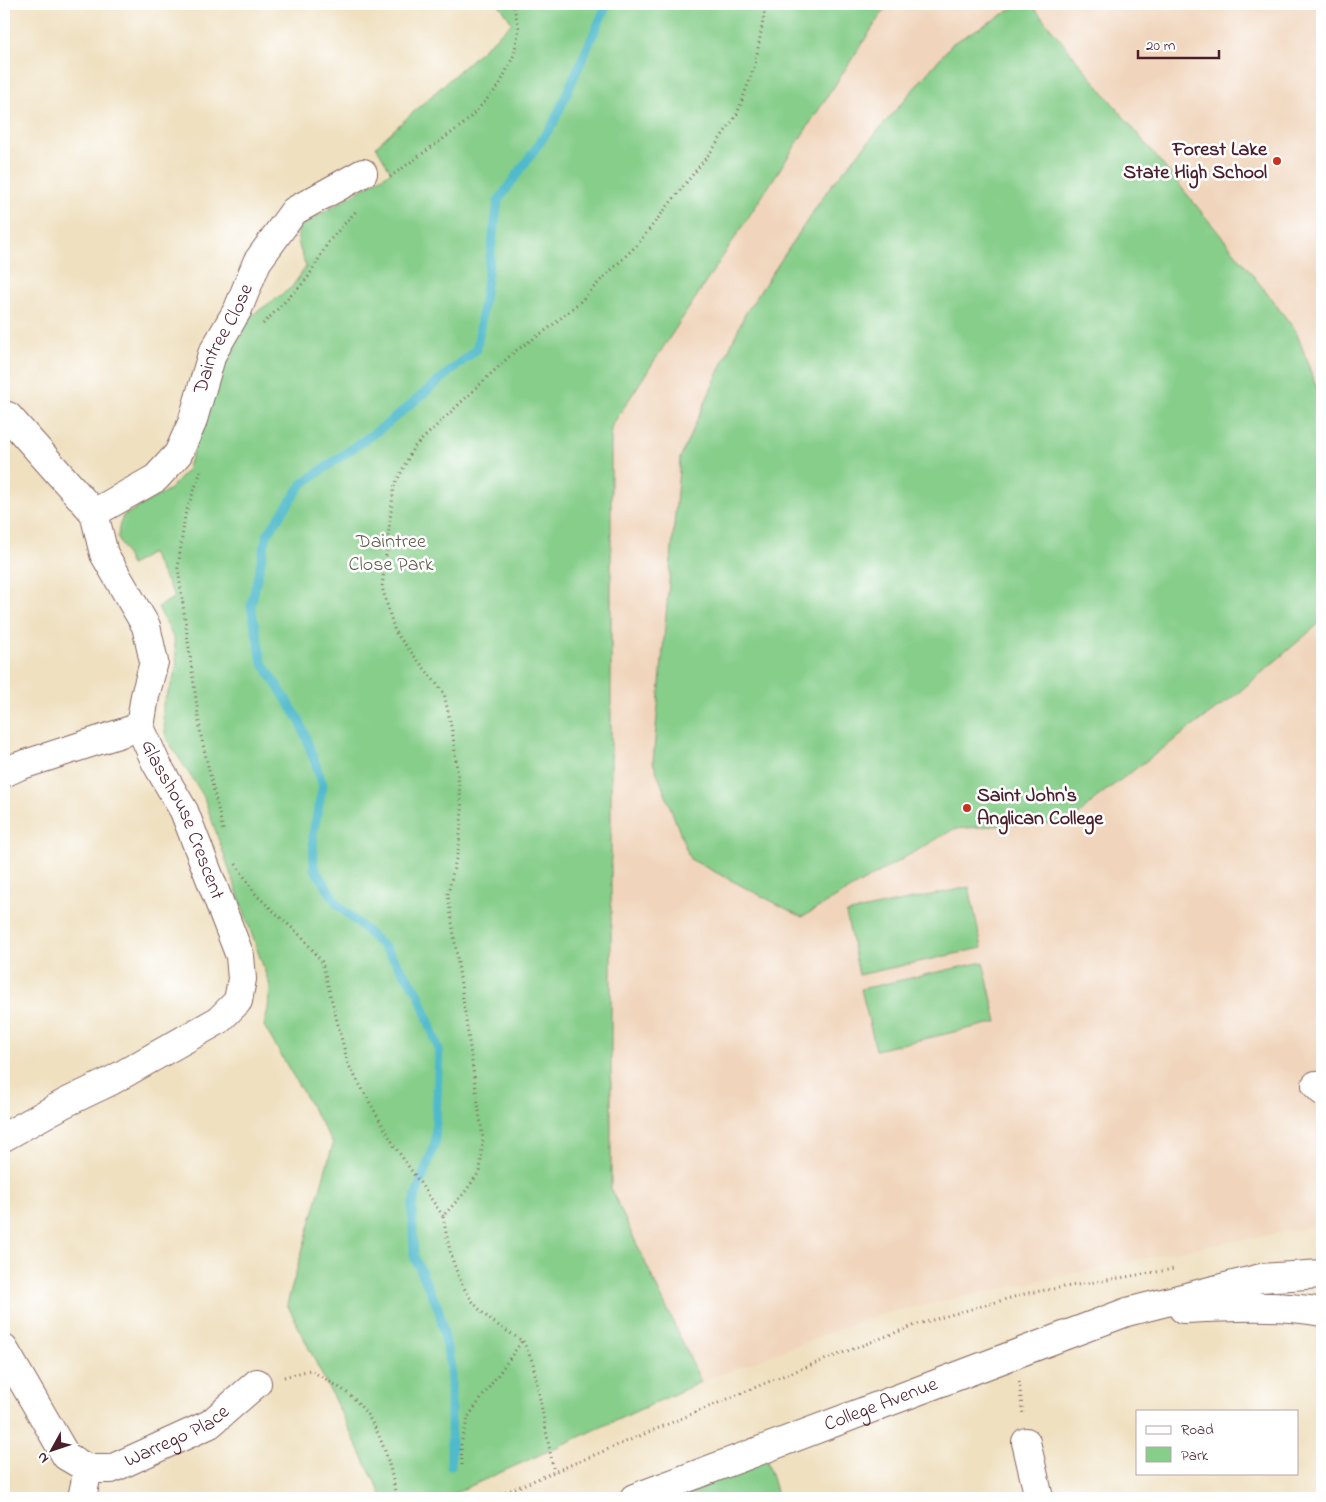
<svg xmlns="http://www.w3.org/2000/svg" width="1326" height="1502" viewBox="0 0 1326 1502" font-family="'Indie Flower',sans-serif">
	<style>
		.built { fill: #f0d5bc }
		.green { fill: #86ce8a; stroke: #68765a }
		.lines { fill: none; stroke-linecap: round; stroke-linejoin: round }
		.stream { stroke: #4fbacb; stroke-width: 9 }
		.minor-casing { stroke: #84635f; stroke-width: 30 }
		.path { stroke: #84635f; stroke-width: 3; stroke-dasharray: 1 4; stroke-linecap: butt }
		.minor { stroke: #fff; stroke-width: 28 }
		.poi-dot { fill: #c8321e; stroke: #fff; stroke-width: 2 }
		.labels { text-anchor: middle; dominant-baseline: central; stroke-width: 5; stroke-linejoin: round; paint-order: stroke }
		.poi-label { font-size: 20px; font-weight: bold; fill: #4a1f2b; stroke: #fff; text-anchor: end }
		.street-label { font-size: 20px; fill: #4a1f2b; stroke: #fff }
		.park-label { font-size: 20px; fill: #5f5c4c; stroke: #fff }
	</style>
	<rect width="100%" height="100%" fill="#fff"/>
	<filter id="ink" filterUnits="userSpaceOnUse"><feTurbulence type="fractalNoise" baseFrequency=".02" numOctaves="2"/><feDisplacementMap in="SourceGraphic" scale="10" xChannelSelector="R" yChannelSelector="G"/><feConvolveMatrix kernelMatrix="1 2 1 2 8 2 1 2 1" color-interpolation-filters="sRGB"/></filter>
	<filter id="wash" filterUnits="userSpaceOnUse"><feTurbulence type="fractalNoise" baseFrequency=".0096" numOctaves="4" result="noise"/><feDisplacementMap in="SourceGraphic" scale="20" xChannelSelector="R" yChannelSelector="G"/><feGaussianBlur stdDeviation="1.12" result="paint"/><feColorMatrix in="noise" values="0 0 0 0 0 0 0 0 0 0 0 0 0 0 0 0 0 1.4 0 .05"/><feComposite in="paint" operator="in"/></filter>
	<g filter="url(#wash)">
		<rect width="100%" height="100%" fill="#efe0c0"/>
		<polygon class="built" points="888,4 1322,4 1322,1225 1168,1253 877,1315 701,1382 611,1189 611,427"/>
		<g class="green">
			<path d="M 499,4 L 888,4 L 611,427 L 611,1189 L 701,1382 L 444,1498 L 383,1498 L 287,1304 L 333,1144 L 264,1026 L 268,1009 L 270,986 L 203,795 L 166,738 L 163,716 L 163,703 L 171,686 L 177,665 L 174,639 L 158,607 L 175,597 L 151,553 L 131,565 L 118,538 L 119,527 L 123,516 L 170,489 L 187,470 L 220,367 L 251,316 L 291,288 L 306,267 C 302,253 295,241 299,227 L 391,172 L 376,146 L 512,23 Z"/>
			<polygon points="1021,4 1031,4 1245,265 1296,331 1322,403 1322,621 1238,693 1096,798 1070,824 1031,823 954,829 802,917 690,859 653,762 680,458 745,314 829,188 953,43"/>
			<polygon points="969,887 982,948 859,975 846,913"/>
			<polygon points="983,962 997,1022 876,1050 861,989"/>
			<polygon points="763,1447 778,1498 641,1498"/>
		</g>
		<g class="lines">
			<polyline class="stream" points="451,1466 451,1367 439,1310 414,1256 412,1206 435,1143 439,1050 418,992 386,949 338,905 314,868 313,834 323,785 300,721 262,662 251,606 267,535 302,484 387,424 477,349 498,201 553,124 607,4"/>
		</g>
	</g>
	<g filter="url(#ink)">
		<g class="lines">
			<g class="minor-casing">
				<g id="minor">
					<path id="s1" d="M 4,415 L 8,416 L 94,513 L 104,554 L 146,626 L 154,662 L 145,696 L 140,727 L 156,763 L 184,811 L 240,956 L 242,979 L 238,1001 L 219,1020 L 111,1081 L 65,1103 L 4,1137"/>
					<path id="s2" d="M 94,513 L 156,478 L 178,454 L 192,423 L 212,354 L 238,309 L 257,262 L 294,211 L 363,173"/>
					<polyline points="4,773 19,766 140,727"/>
					<polyline points="1316,1085 1322,1091"/>
					<path d="M 1183,1309 C 1230,1307 1276,1304 1322,1312"/>
					<path id="s3" d="M 4,1349 L 66,1456 L 88,1469 L 111,1469 L 210,1424 L 257,1383"/>
					<polyline points="1026,1442 1039,1498"/>
					<polyline points="82,1498 88,1469"/>
					<path id="s4" d="M 634,1498 L 1127,1312 L 1261,1278 L 1322,1274"/>
				</g>
			</g>
			<g class="path">
				<polyline points="390,177 465,123 499,86 514,55 519,28 513,4"/>
				<polyline points="263,324 307,279 329,241 357,210"/>
				<polyline points="201,471 185,515 178,568 201,736 223,830"/>
				<polyline points="236,864 256,895 303,938 322,962 348,1064 395,1147 443,1216"/>
				<polyline points="523,1341 533,1363 554,1472"/>
				<path d="M 284,1377 L 310,1370 C 322,1377 335,1384 346,1392 C 377,1415 391,1462 396,1498"/>
				<polyline points="1019,1382 1023,1415"/>
				<path d="M 462,1465 L 461,1444 L 468,1417 L 522,1341 C 510,1332 495,1325 484,1314 C 457,1289 449,1251 443,1216 L 465,1192 L 480,1171 L 483,1139 L 448,894 L 459,846 L 462,810 L 453,736 L 444,693 L 395,632 L 382,587 L 394,487 L 413,448 L 514,352 L 549,328 L 581,301 L 600,281 L 636,246 L 713,149 L 737,114 L 755,65 L 766,4"/>
				<polyline points="492,1498 780,1377 918,1324 1028,1293 1174,1269"/>
			</g>
			<use href="#minor" class="minor"/>
		</g>
	</g>
	<g class="poi-dot">
		<circle cx="1277" cy="161" r="5"/>
		<circle cx="967" cy="808" r="5"/>
	</g>
	<g class="labels">
		<g class="poi-label">
			<text x="1267" y="150">Forest Lake<tspan x="1267" dy="23">State High School</tspan></text>
			<text x="977" y="796" text-anchor="start">Saint John's<tspan x="977" dy="23">Anglican College</tspan></text>
		</g>
		<g class="street-label">
			<text stroke="none"><textPath href="#s2" startOffset="228">Daintree Close</textPath></text>
			<text stroke="none"><textPath href="#s1" startOffset="465">Glasshouse Crescent</textPath></text>
			<text stroke="none"><textPath href="#s4" startOffset="264">College Avenue</textPath></text>
			<text stroke="none"><textPath href="#s3" startOffset="246">Warrego Place</textPath></text>
		</g>
		<g class="park-label">
			<text x="391" y="542">Daintree<tspan x="391" dy="23">Close Park</tspan></text>
		</g>
	</g>
	<rect width="1326" height="1502" fill="none" stroke="#fff" stroke-width="20"/>
	<rect x="1136" y="1410" width="162" height="65" fill="#ffffff" stroke="#b7a5aa"/>
	<rect x="1146" y="1426" width="25" height="8" fill="#ffffff" stroke="#b7a5aa"/>
	<text x="1181" y="1434" font-size="15" fill="#4a1f2b">Road</text>
	<rect x="1146" y="1447" width="25" height="15" fill="#86ce8a" stroke="#b7a5aa"/>
	<text x="1181" y="1460" font-size="15" fill="#4a1f2b">Park</text>
	<g transform="translate(52 1450) rotate(230)" stroke="#ffffff" stroke-width="4" paint-order="stroke">
	<path d="M0-4L9 19L0 12L-9 19Z" fill="#4a1f2b"/>
	<text y="-8" font-size="14" font-weight="bold" text-anchor="middle" fill="#4a1f2b">N</text>
	</g>
	<path d="M1138 50v8h81v-8" fill="none" stroke="#4a1f2b" stroke-width="2.5"/>
	<text x="1146" y="50" font-size="15" fill="#4a1f2b" stroke="#ffffff" stroke-width="4" paint-order="stroke">20 m</text>
</svg>
